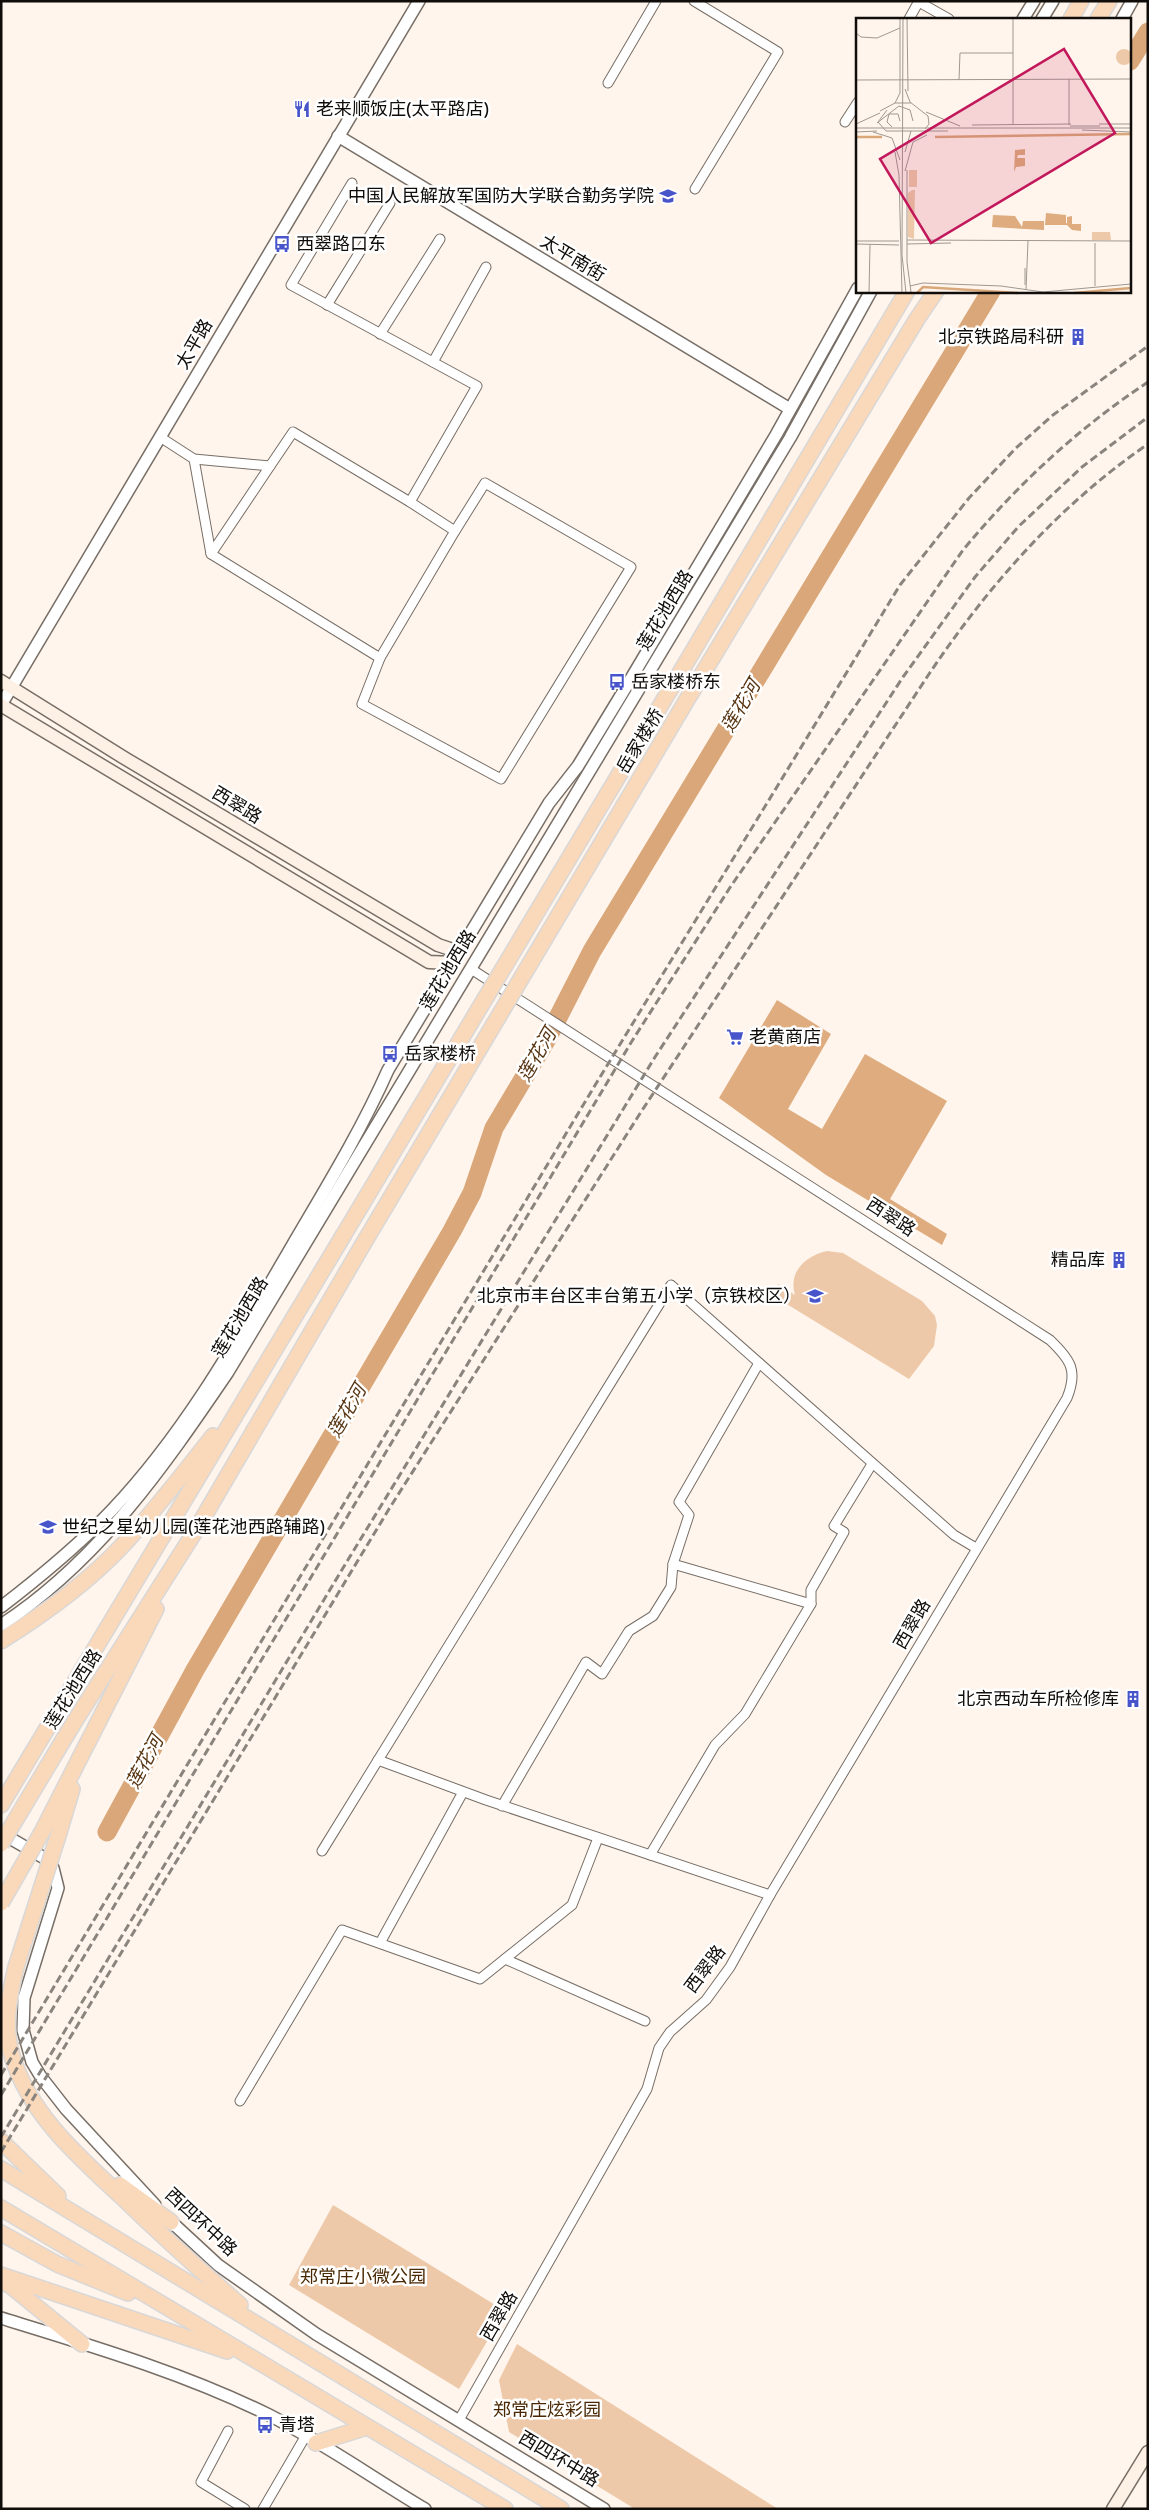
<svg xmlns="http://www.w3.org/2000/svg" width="1149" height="2510" viewBox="0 0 1149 2510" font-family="'Varela Round','Noto Sans SC',sans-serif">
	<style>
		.green { fill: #edc9a9 }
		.forest { fill: #deac7e }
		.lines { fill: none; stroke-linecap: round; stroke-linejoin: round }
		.river { stroke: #d9a779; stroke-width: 19 }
		.minor-casing { stroke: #776e66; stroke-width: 11 }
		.tertiary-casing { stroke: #776e66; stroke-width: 14 }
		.secondary-casing { stroke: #776e66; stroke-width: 15 }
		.trunk-casing { stroke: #d9d8d8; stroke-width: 18 }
		.minor { stroke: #fff; stroke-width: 9 }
		.tertiary { stroke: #fff; stroke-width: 11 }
		.secondary { stroke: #fdf0e5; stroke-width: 12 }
		.trunk { stroke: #fad8ba; stroke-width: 15 }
		.rail { stroke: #8a847e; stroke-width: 3; stroke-dasharray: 8 4; stroke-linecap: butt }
		.trunk-bridge-casing { stroke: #d9d8d8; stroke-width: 18; stroke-linecap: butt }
		.trunk-bridge { stroke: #fad8ba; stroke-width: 15 }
		.labels { text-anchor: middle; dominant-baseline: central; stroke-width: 5; stroke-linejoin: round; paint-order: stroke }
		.poi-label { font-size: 18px; fill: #0f0c09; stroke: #fff; text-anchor: start }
		.street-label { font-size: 18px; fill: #0f0c09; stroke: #fff }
		.park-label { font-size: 18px; fill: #492803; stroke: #fff }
		.water-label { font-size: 19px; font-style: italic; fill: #583613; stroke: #fff }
		.inset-river { fill: none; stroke: #d9a779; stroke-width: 2.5 }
		.inset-road { fill: none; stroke: #9f9891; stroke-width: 1 }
		.view { fill: #c2185b; fill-opacity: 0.15; stroke: #c2185b; stroke-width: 2.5 }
		.inset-edge { fill: none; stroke: #0f0c09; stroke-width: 2.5 }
	</style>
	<rect width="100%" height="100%" fill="#fff5ec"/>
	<g class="green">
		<path d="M 827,1251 L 843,1253 L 922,1301 L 935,1316 L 937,1325 L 934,1346 L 909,1379 L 772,1295 L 778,1284 L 795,1295 C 788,1272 805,1256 827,1251 Z"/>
		<polygon points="333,2205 505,2311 459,2389 289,2285"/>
		<polygon points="517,2344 778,2509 635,2509 509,2432 499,2380"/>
	</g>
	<polygon class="forest" points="777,1000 831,1034 788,1109 822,1129 865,1054 947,1101 890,1199 947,1234 942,1245 826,1175 719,1098"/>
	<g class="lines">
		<g class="river">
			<polyline points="1130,61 1148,32"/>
			<polyline points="107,1832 195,1670 452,1231 472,1193 494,1128 547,1039 592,951 991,291"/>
		</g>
		<g class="minor-casing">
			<g id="minor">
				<polyline points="694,1 778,52 695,189"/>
				<polyline points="919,2 949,19"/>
				<polyline points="909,19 919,1"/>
				<polyline points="608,83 656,1"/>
				<polyline points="845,122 858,102"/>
				<polyline points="327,305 390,203"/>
				<polyline points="380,334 440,239"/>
				<polyline points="433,362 486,267"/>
				<polyline points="160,437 194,459 270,466 293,432 410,502 477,386 291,285 352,183"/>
				<polyline points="194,459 211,554 380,658 362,704 501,779 631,567 485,483 455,531 410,502"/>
				<polyline points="211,554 270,466"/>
				<polyline points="380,658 455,531"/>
				<polyline points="759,1363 679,1502 689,1515 673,1564 811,1604"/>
				<polyline points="378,1760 486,1800 770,1895"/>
				<polyline points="502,1806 586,1662 602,1674 629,1631 653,1616 671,1587 673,1564"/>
				<polyline points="322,1851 671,1285 954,1535 976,1548"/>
				<polyline points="650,1855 715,1745 745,1714 811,1604 811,1590 844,1532 834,1526 872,1464"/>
				<polyline points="380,1943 463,1792"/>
				<polyline points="505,1959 645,2021"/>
				<polyline points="240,2101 342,1930 480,1979 572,1905 598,1838"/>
				<path d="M 459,2420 L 647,2089 L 659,2048 L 670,2032 L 706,2000 L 730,1967 L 770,1895 L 1067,1398 C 1078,1371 1071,1360 1050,1340 L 471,969"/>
				<polyline points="228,2431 201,2482 245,2509"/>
				<polyline points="263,2509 305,2437"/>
			</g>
		</g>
		<g class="tertiary-casing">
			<g id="tertiary">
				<polyline points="1023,19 1034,1"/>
				<polyline points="1042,19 1053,1"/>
				<polyline points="1122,19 1132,1"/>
				<polyline points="338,136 790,409"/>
				<polyline points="1,705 419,1"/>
				<path d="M 1,1607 C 40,1577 78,1546 112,1510 C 185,1433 239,1337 292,1246 C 326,1188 361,1131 388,1070 L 549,803 L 578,766 L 626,687 L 776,435 L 858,288"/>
				<path d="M 1,1625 C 99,1561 164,1466 228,1372 L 790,438 L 871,291"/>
				<polyline points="1,1833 46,1859 53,1868 58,1888 24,1998 23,2030 32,2062 41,2077 66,2109 155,2205"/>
				<polyline points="166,2217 218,2265 316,2334 604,2509"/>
				<path d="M 1,2318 C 92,2346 184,2373 269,2415 C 322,2442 373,2478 425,2509"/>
			</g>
		</g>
		<g class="secondary-casing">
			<g id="secondary">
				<polyline points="1,681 126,759 438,945 459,952"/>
				<polyline points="1,705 429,962 453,963"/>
				<polyline points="1113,2509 1148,2452"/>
			</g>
		</g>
		<g class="trunk-casing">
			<g id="trunk">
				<polyline points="1071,19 1081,1"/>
				<polyline points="1098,19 1109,1"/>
				<polyline points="674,683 907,291"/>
				<polyline points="691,693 917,319 936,291"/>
				<path d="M 1,1641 C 44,1614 86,1584 121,1547 C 154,1512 183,1474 213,1436"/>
				<polyline points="73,1724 196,1530 362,1246"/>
				<polyline points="1,1805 343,1236"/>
				<polyline points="42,1832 156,1609"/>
				<polyline points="58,1836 72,1789"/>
				<path d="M 16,1967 C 9,1996 3,2027 12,2056 C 30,2115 79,2157 123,2198 C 161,2235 200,2270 240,2305"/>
				<polyline points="1,2141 58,2196"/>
				<polyline points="1,2169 561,2509"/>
				<polyline points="120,2185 171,2222"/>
				<polyline points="1,2208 505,2509"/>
				<polyline points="1,2233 57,2264 128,2293"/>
				<polyline points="1,2275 227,2351"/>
				<polyline points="1,2281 11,2286 82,2344"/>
				<polyline points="316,2443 367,2427"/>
			</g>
		</g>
		<use href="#minor" class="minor"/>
		<use href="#tertiary" class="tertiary"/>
		<use href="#secondary" class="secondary"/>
		<use href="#trunk" class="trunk"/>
		<g class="rail">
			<polyline points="1,2075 597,1082 900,585 969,498 1016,448 1053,415 1148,346"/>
			<path d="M 1,2095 L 632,1041 L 731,886 L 963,550 C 1017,485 1077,429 1148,382"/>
			<polyline points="1,2137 343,1568 655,1057 903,677 975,577 1019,526 1082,467 1148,417"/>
			<path d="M 1,2152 L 389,1509 L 641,1112 L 929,674 C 989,585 1059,505 1148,444"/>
		</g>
		<g class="trunk-bridge-casing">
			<g id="trunk-bridge">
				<polyline points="343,1236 674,683"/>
				<polyline points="362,1246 691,693"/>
				<polyline points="1,1844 73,1724"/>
				<polyline points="1,1903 42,1832"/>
				<polyline points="16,1967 58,1836"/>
			</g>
		</g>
		<use href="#trunk-bridge" class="trunk-bridge"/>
	</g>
	<defs>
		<g id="restaurant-bare" transform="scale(1.35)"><path d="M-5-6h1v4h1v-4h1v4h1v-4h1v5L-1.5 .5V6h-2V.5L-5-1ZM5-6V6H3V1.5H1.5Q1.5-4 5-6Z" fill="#4855ca" stroke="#fff" stroke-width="2.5" paint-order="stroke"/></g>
		<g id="university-bare" transform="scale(1.35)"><path d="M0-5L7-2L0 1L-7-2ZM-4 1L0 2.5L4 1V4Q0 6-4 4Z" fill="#4855ca" stroke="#fff" stroke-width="2.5" paint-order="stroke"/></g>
		<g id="bus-bare" transform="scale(1.35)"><path d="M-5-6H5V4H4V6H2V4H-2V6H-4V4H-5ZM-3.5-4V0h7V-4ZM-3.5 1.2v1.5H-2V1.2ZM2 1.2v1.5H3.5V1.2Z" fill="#4855ca" stroke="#fff" stroke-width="2.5" paint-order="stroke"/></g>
		<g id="building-bare" transform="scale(1.35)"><path d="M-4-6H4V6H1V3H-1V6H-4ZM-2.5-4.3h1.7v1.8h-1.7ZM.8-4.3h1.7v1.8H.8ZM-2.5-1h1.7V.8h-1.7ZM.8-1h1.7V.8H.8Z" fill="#4855ca" stroke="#fff" stroke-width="2.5" paint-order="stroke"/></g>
		<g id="supermarket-bare" transform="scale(1.35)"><path d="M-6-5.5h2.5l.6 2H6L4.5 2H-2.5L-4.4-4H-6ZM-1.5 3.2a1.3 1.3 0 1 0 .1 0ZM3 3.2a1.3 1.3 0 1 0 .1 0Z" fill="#4855ca" stroke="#fff" stroke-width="2.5" paint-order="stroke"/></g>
		<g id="school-bare" transform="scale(1.35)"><path d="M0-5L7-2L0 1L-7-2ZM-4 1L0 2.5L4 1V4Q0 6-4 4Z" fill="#4855ca" stroke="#fff" stroke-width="2.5" paint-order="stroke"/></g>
	</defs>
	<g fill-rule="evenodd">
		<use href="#restaurant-bare" x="302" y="109"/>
		<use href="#university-bare" x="668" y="196"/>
		<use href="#bus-bare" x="282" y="244"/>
		<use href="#building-bare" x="1078" y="337"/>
		<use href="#bus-bare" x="617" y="682"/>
		<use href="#supermarket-bare" x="735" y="1037"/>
		<use href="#bus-bare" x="390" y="1054"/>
		<use href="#building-bare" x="1119" y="1260"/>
		<use href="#school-bare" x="815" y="1296"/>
		<use href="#school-bare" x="48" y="1527"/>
		<use href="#building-bare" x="1133" y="1699"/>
		<use href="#bus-bare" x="265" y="2425"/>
	</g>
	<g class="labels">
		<g class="poi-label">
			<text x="316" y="109">老来顺饭庄(太平路店)</text>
			<text x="654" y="196" text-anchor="end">中国人民解放军国防大学联合勤务学院</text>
			<text x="296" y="244">西翠路口东</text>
			<text x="1064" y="337" text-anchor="end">北京铁路局科研</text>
			<text x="631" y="682">岳家楼桥东</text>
			<text x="749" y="1037">老黄商店</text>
			<text x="404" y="1054">岳家楼桥</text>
			<text x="1105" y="1260" text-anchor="end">精品库</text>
			<text x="801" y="1296" text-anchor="end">北京市丰台区丰台第五小学（京铁校区）</text>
			<text x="62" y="1527">世纪之星幼儿园(莲花池西路辅路)</text>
			<text x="1119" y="1699" text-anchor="end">北京西动车所检修库</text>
			<text x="279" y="2425">青塔</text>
		</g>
		<g class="street-label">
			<text transform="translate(573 258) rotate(31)">太平南街</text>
			<text transform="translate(194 344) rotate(-60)">太平路</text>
			<text transform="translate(665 610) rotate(-59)">莲花池西路</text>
			<text transform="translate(640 741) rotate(-59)">岳家楼桥</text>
			<text transform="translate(237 805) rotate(31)">西翠路</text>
			<text transform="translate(448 970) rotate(-59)">莲花池西路</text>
			<text transform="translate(891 1217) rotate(33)">西翠路</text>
			<text transform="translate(240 1317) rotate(-59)">莲花池西路</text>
			<text transform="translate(912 1624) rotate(-60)">西翠路</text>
			<text transform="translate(73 1689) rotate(-58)">莲花池西路</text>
			<text transform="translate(705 1969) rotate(-53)">西翠路</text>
			<text transform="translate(201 2222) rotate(43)">西四环中路</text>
			<text transform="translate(499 2316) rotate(-60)">西翠路</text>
			<text transform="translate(559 2459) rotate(31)">西四环中路</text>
		</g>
		<g class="park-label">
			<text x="363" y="2277">郑常庄小微公园</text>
			<text x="547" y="2410">郑常庄炫彩园</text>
		</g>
		<g class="water-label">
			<text transform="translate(741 706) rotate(-59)">莲花河</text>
			<text transform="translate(537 1055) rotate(-60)">莲花河</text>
			<text transform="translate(347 1411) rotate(-60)">莲花河</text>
			<text transform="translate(145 1762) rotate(-62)">莲花河</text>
		</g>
	</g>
	<g transform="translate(856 18)">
		<rect width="275" height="275" fill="#fff5ec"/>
		<path d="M260 39a8 8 0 1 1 16 0a8 8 0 1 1-16 0ZM 53,152 L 61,152 L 61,169 L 53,169 ZM 56,172 L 59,172 L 58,221 L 52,219 L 52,175 ZM 236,214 L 254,214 L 255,222 L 236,222 Z" fill="#edc9a9"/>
		<path d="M 169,131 L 169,137 L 162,137 L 161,140 L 169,140 L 169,148 L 160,149 L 158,154 L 159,132 ZM 190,195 L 210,197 L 210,205 L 216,206 L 211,205 L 211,199 L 216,198 L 216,206 L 225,206 L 225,213 L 216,212 L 211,207 L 189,207 ZM 137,197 L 159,198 L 166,209 L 167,203 L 188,203 L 188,212 L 136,209 Z" fill="#deac7e"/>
		<path class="inset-river" d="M 0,119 L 26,119M 79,119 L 275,116M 61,275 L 67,269 L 162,275M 218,275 L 275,270"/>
		<path class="inset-road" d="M 47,0 L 46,237 L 50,275M 51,0 L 52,73M 157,0 L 157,106M 0,15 L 5,19 L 21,20 L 44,10M 0,62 L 275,61M 103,62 L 104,35 L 157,35M 49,71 L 54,84 L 72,98 L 73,106 L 69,111M 39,85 L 55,85M 31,92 L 22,104 L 30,113 L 92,113M 24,93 L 39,85 L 44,75 L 44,0M 70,94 L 104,108M 21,105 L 43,88 L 54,92 L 57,103M 0,106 L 24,95M 243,106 L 275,106M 116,107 L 215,106M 213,107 L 213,61M 214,108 L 244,108M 36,109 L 31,104 L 33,96 L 42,96 L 44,103M 0,110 L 275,110M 226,112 L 275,114M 0,114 L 21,113M 17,114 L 36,120 L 44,142M 39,134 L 43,157 L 46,275M 49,134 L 55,113M 51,152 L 51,244 L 55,274M 49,153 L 57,124 L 71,117M 51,222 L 275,223M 0,223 L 43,223M 239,225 L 239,268M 0,226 L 43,227M 51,226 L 95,225M 169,267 L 169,250M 54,268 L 67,265 L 145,268 L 187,274 L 275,266M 170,272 L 172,223M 13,275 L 14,227"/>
		<path class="view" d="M 208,31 L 259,115 L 75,225 L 24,141 Z"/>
		<rect width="275" height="275" class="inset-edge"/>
	</g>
	<rect width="1149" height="2510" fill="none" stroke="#0f0c09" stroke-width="5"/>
</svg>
